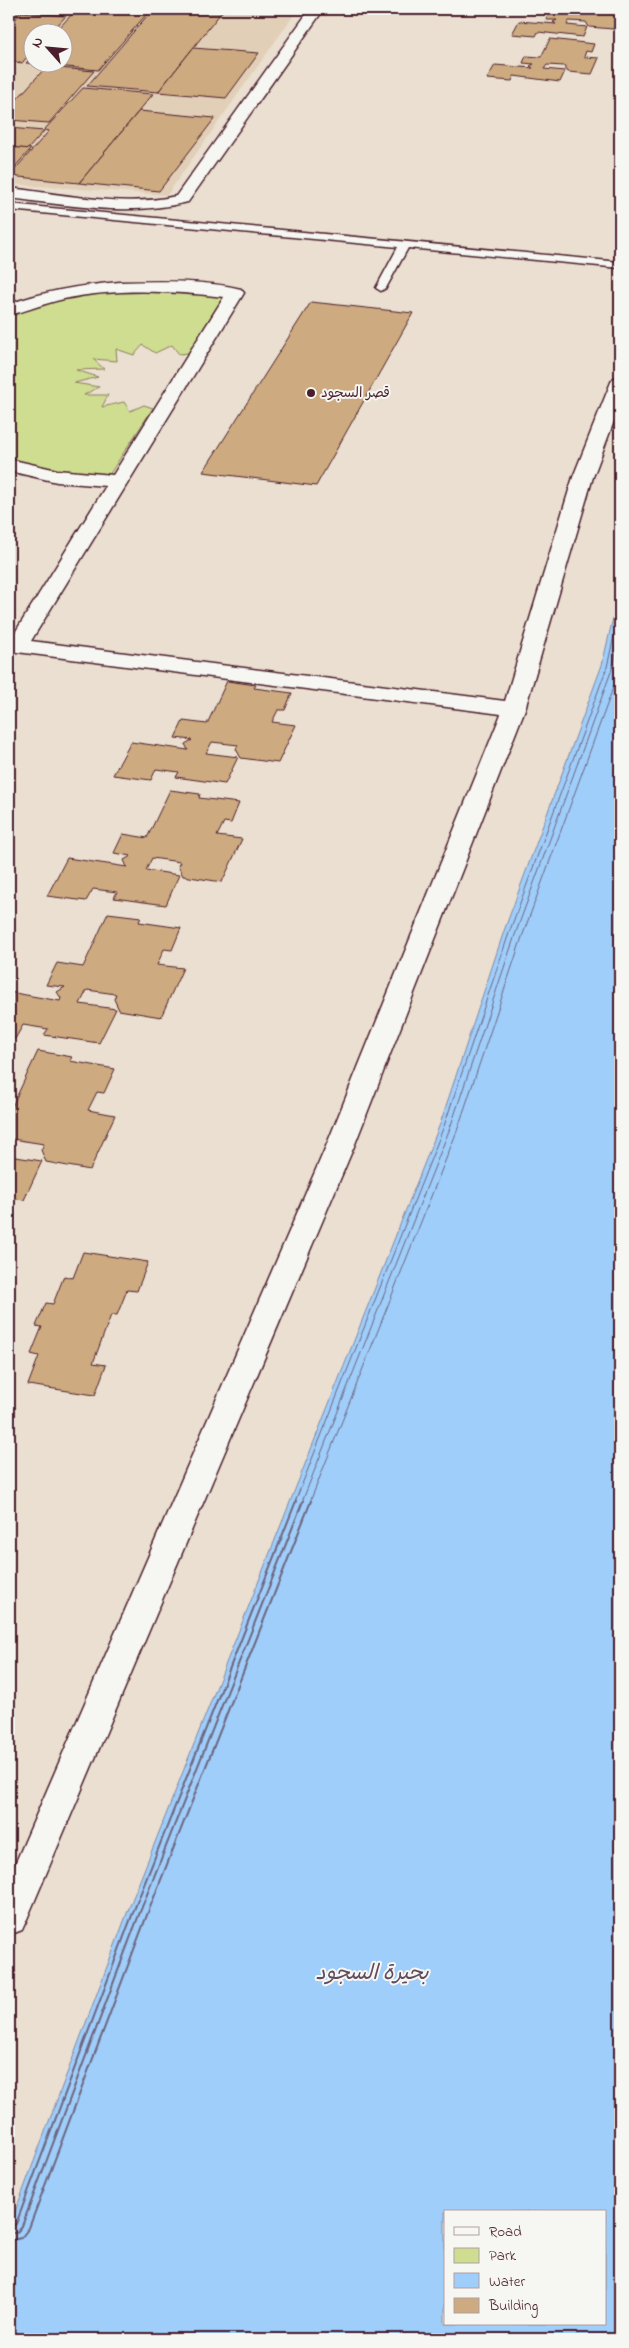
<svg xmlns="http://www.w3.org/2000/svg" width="629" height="2348" viewBox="0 0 629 2348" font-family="'Indie Flower','Playpen Sans Arabic',sans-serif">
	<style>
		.built { fill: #e2cfb8; fill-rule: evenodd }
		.green { fill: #cedd90; stroke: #8c7e5e }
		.water { fill: #9fcefb; stroke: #7d88a8; fill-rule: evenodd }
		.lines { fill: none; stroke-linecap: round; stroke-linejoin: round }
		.shore-far1 { stroke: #6c657e; stroke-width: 1 }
		.shore { stroke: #6c657e; stroke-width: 2 }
		.building { fill: #ceaa80; stroke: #4a1f2b }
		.lane-casing { stroke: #4a1f2b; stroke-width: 3 }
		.street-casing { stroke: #4a1f2b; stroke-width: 3 }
		.lane { fill: #f6f6f2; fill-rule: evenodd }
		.street { fill: #f6f6f2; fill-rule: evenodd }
		.poi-dot { fill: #4a1f2b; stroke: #f6f6f2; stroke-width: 2 }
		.labels { text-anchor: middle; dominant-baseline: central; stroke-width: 4; stroke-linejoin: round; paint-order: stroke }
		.far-poi-label { font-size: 14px; fill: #4a1f2b; stroke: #f6f6f2; text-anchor: start }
		.near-water-label { font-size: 21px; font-style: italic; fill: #5f4b5f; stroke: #f6f6f2 }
	</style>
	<rect width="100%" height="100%" fill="#eadfd0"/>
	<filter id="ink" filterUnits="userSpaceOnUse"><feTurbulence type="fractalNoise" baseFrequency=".02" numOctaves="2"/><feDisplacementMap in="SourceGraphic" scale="10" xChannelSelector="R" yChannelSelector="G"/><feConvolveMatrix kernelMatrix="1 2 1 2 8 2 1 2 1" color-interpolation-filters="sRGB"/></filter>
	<g filter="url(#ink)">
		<path class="built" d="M 9,9 L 298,9 L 167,195 L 9,184 ZM 32,32 L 62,32 L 62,62 L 32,62 Z"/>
		<path class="green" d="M 158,289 L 226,296 L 189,353 L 179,354 L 172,345 L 155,353 L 143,345 L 134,355 L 116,349 L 117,361 L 93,359 L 104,369 L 76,370 L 98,377 L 74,383 L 99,387 L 84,395 L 108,395 L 102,407 L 124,402 L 130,411 L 144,405 L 153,408 L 109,475 L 78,474 L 9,459 L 9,314 C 54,291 108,290 158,289 Z"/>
		<path class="water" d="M 620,588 L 620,2339 L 9,2339 L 9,2228 L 129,1908 L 440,1124 L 504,931 L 602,665 ZM 445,2212 L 605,2212 L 605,2324 L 445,2324 Z"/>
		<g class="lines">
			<g class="shore-far1">
				<polyline points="295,1502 444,1126 509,933 607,667 620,609"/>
				<polyline points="302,1502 450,1128 515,935 612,669 620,637"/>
				<polyline points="310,1502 457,1131 522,937 620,669"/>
			</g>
			<g class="shore">
				<polyline points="9,2228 16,2224 134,1910 296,1501"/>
				<polyline points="9,2234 17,2232 22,2226 140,1912 303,1501"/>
				<polyline points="9,2241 21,2238 29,2228 147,1915 311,1501"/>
			</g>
		</g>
		<g class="building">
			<polygon points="9,9 23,9 9,23"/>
			<polygon points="77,9 151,9 98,70 26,63 32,57 32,62 62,62 62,32 55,32"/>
			<polygon points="153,9 224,9 158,92 87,86"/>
			<polygon points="566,9 607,9 605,13 620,15 613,29 589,27 586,22 569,21 567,25 587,27 583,37 538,32 536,36 512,34 519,21 556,24 553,22 557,20 546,20 549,13 564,14"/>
			<polygon points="22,12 66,16 51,32 32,32 32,51 22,63 9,61 9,26"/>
			<polygon points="550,39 594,44 591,52 586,51 584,57 599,58 592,74 568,72 564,66 547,65 544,69 565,71 560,82 514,76 512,81 487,79 495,65 533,68 530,66 534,64 523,63 526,56 541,57"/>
			<polygon points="193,48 259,53 226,98 158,92"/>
			<polygon points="46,67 94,71 49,123 9,120 9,108"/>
			<polygon points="83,88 153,94 79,183 9,176 49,131 44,130"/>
			<polygon points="139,111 215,118 159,191 79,183"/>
			<polygon points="9,128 44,131 28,149 9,147"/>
			<polygon points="9,147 31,149 9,173"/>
			<polygon points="311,302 413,313 316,486 203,472"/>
			<polygon points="227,681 256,685 254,688 292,693 285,710 278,710 272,722 296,725 278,763 241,758 236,749 238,745 212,742 206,753 238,757 225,784 176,777 179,772 156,769 151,780 113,775 131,742 188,750 185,744 192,740 175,738 183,721 207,724"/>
			<polygon points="170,790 200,794 199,798 239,803 231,823 224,822 217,836 242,839 222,882 183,876 178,866 180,862 152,858 146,870 179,875 166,905 114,898 117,892 93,889 86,901 47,896 67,858 127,867 124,860 131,856 114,853 123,834 147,838"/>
			<polygon points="108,913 141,917 139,922 181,928 172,950 164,949 157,965 183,968 161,1017 119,1010 114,999 116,994 87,990 80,1004 116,1009 99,1043 44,1035 48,1029 23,1025 15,1039 9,1038 9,992 60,1001 61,998 57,992 65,987 46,985 57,963 83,967"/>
			<polygon points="38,1051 72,1057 70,1061 115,1069 104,1093 97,1092 88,1110 115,1115 90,1170 46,1162 41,1150 44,1144 12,1139 9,1146 9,1113"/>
			<polygon points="9,1156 42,1161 24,1200 9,1198"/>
			<polygon points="83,1252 148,1262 137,1291 127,1290 117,1315 111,1315 93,1363 106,1365 95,1395 28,1385 39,1356 31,1354 42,1327 36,1326 46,1303 53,1304 64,1276 73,1278"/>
		</g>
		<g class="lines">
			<g class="lane-casing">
				<polygon id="lane" points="9,204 620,262 620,268 408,248 386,288 381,291 376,288 398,247 9,210"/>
			</g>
			<g class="street-casing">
				<g id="street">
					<path d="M 310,9 L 324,9 L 188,202 C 129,217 68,205 9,198 L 9,188 C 63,194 123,208 176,196 Z"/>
					<path d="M 120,282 C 160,281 203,280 241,289 L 244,293 L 31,641 L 505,701 L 573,477 L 611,382 L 614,378 L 620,377 L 620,405 L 593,477 L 525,709 L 355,1144 L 27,1919 L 22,1930 L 9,1935 L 9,1878 L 327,1144 L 501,714 L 9,651 L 9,639 L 11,639 L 106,486 L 57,482 L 9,471 L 9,459 L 57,470 L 113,475 L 224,297 C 171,291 116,288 64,299 C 45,303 27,311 9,315 L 9,304 C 45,291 82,285 120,282 Z"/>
				</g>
			</g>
			<use href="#lane" class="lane"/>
			<use href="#street" class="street"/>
		</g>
	</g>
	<circle class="poi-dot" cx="311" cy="393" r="5"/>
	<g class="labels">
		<g class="far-poi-label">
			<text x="321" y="393">قصر السجود</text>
		</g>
		<g class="near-water-label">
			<text x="372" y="1974">بحيرة السجود</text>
		</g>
	</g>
	<rect width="629" height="2348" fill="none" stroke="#f6f6f2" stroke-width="30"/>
	<rect x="15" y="15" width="599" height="2318" fill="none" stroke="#4a1f2b" stroke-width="2" filter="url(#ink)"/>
	<rect x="444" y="2210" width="162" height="115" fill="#f6f6f2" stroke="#b1a0a2"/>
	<rect x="454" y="2227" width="25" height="8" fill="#f6f6f2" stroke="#b1a0a2"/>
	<text x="489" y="2236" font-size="15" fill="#4a1f2b">Road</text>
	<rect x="454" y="2248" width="25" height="15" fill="#cedd90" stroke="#b1a0a2"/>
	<text x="489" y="2260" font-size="15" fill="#4a1f2b">Park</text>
	<rect x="454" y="2273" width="25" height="15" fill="#9fcefb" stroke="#b1a0a2"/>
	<text x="489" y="2286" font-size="15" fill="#4a1f2b">Water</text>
	<rect x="454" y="2298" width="25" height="15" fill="#ceaa80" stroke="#b1a0a2"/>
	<text x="489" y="2310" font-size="15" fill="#4a1f2b">Building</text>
	<g transform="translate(48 48) rotate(297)"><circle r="24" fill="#f6f6f2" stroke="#b1a0a2"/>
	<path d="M0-4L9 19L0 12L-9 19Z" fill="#4a1f2b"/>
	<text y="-8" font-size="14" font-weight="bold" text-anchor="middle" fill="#4a1f2b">N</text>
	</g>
</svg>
